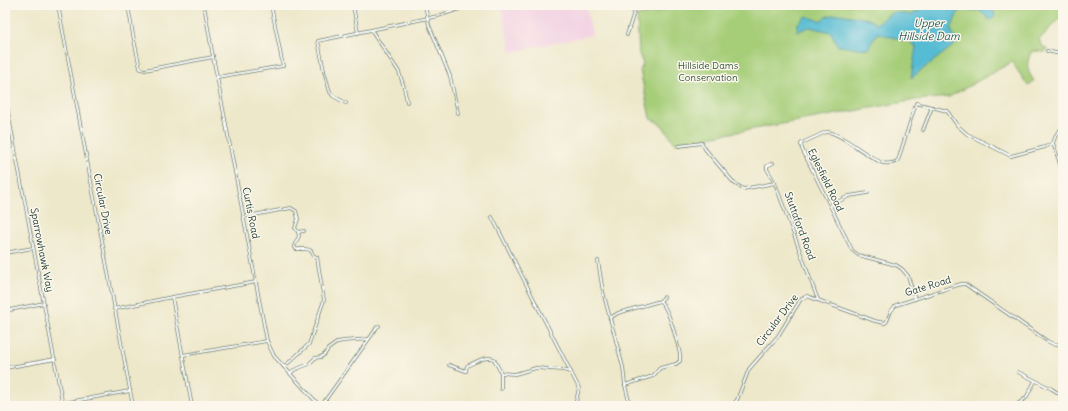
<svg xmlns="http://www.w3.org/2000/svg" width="1068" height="411" viewBox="0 0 1068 411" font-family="Delius,sans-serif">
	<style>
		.built { fill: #f2cfe2 }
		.green { fill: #a6cd78; stroke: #628556 }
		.water { fill: #56bcd3; stroke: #3a7c84 }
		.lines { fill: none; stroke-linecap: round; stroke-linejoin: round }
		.minor-casing { stroke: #677969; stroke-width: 3.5 }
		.minor { stroke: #fff; stroke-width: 2 }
		.labels { text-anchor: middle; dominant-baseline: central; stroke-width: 3; stroke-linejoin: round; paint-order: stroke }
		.park-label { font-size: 10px; fill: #3a5a42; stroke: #fbf7ec }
		.street-label { font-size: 10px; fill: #1f3d34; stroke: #fbf7ec }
		.water-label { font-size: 11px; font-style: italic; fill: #2d5d5c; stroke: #fbf7ec }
	</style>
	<rect width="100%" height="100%" fill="#fbf7ec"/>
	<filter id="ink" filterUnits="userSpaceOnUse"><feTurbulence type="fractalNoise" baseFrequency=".025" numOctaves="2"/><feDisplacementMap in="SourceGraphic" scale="8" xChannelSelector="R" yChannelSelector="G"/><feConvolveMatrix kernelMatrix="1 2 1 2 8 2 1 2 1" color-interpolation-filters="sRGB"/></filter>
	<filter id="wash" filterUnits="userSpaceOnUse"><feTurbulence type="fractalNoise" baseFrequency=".012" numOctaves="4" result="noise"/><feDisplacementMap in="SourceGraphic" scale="16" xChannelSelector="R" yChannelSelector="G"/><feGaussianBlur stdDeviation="0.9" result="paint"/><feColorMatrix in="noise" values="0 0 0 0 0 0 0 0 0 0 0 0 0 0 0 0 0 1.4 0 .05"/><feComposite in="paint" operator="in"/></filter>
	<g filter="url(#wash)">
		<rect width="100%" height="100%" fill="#eee8cb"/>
		<g class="built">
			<polygon points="501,5 586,5 592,35 511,52"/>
			<polygon points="594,5 636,5 633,16 614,9"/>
		</g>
		<path class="green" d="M 688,5 L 1063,5 L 1063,14 L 1039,40 L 1044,48 L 1047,49 L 1045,52 L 1035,51 L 1031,52 C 1026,65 1026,69 1034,81 L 1028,86 L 1012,62 L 949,97 L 916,100 L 675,143 L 662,125 L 650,118 L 640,70 L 643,64 L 639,54 L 637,16 Z"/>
		<polygon class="water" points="926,5 992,5 995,16 990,20 979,10 959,10 951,29 957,43 911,78 916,47 909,41 903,40 877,33 868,49 838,46 831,32 809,27 797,32 798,23 806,16 821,21 827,16 840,14 869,19 876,24 893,12 912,15"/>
	</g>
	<g filter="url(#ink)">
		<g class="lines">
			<g class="minor-casing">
				<g id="minor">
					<polyline points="58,5 133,406"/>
					<polyline points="128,5 133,35 140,68 141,69 145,70 213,57"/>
					<polyline points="204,5 213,57 217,77 267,341 274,356 320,406"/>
					<polyline points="353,5 358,33"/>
					<polyline points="425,5 429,25 450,76 458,113"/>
					<polyline points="372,31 399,72 404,87 407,102"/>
					<polyline points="627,35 636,5"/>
					<polyline points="1047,51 1060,54 1063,55"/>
					<polyline points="1060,53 1063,47"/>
					<polyline points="217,77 283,66 271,5"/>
					<polyline points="5,96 63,406"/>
					<polyline points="346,103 333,96 330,92 324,71 318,41 438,16 472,5"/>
					<polyline points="1063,127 1056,135 1053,143 1059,161 1063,180"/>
					<polyline points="923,130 932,107"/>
					<polyline points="5,131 11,129"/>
					<polyline points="679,146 702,143 705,149 734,183 743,189 775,183"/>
					<polyline points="773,163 767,166 767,169 775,183 780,197 818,300"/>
					<polyline points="830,206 849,196 868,193"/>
					<polyline points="243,217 291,208 296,211 298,219 295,228 298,232 304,231"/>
					<polyline points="492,217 579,388 575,406"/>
					<polyline points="5,253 33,248"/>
					<polyline points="598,261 603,292 623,367 625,385 630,406"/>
					<polyline points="172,297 192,406"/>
					<path d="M 915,299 L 908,276 L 902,269 L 896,265 L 858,255 L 852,250 L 802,149 L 801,144 L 802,143 L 826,132 C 839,131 868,158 883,163 C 887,164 896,163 898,160 C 899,158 900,156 900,154 L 916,103 L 947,111 L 957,125 L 967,134 L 1011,156 L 1045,147 L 1053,143"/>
					<polyline points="114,309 172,297 256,282"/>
					<polyline points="5,311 44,303"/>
					<polyline points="610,318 618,313 660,301 664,297"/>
					<polyline points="183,355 267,341"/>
					<path d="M 449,365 L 466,371 L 467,366 L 469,365 C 478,361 485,356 494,359 L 501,373 L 515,374 L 536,368 L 563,370 L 571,372"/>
					<path d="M 284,367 L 309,344 L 324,300 L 317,257 L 314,256 C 313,255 312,252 311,251 C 308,247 300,250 296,249 L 294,246 L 299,236 L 298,232"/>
					<polyline points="5,368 55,359"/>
					<polyline points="1018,372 1052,389 1063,396"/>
					<polyline points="291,373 294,370 309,364 315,358 321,357 325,354 328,349 338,342 343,341 369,339"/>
					<polyline points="501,373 501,389"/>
					<path d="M 625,385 L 653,376 L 660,368 L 676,364 L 680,361 L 680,354 C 676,340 670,310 660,301"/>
					<polyline points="63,403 130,391"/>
					<polyline points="321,406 374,332 377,327 379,326"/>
					<polyline points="731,406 737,400 749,369 778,336 801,299 807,296 875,321 885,323 887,321 891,311 896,305 961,284 965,284 1047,341 1055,345 1063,343"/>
					<polyline points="1015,406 1026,398 1035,381"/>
				</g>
			</g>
			<use href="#minor" class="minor"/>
		</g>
	</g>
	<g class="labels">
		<g class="park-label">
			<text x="708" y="65">Hillside Dams<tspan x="708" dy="12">Conservation</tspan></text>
		</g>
		<g class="street-label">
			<text transform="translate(826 180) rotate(64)">Eglesfield Road</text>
			<text transform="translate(103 204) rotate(79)">Circular Drive</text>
			<text transform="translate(251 213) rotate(79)">Curtis Road</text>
			<text transform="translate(800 226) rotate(70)">Stuttaford Road</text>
			<text transform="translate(42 250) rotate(79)">Sparrowhawk Way</text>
			<text transform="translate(928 286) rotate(-17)">Gate Road</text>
			<text transform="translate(777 320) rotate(-53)">Circular Drive</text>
		</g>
		<g class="water-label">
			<text x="929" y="23">Upper<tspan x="929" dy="13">Hillside Dam</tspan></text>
		</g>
	</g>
	<rect width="1068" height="411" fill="none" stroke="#fbf7ec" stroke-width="20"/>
</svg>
